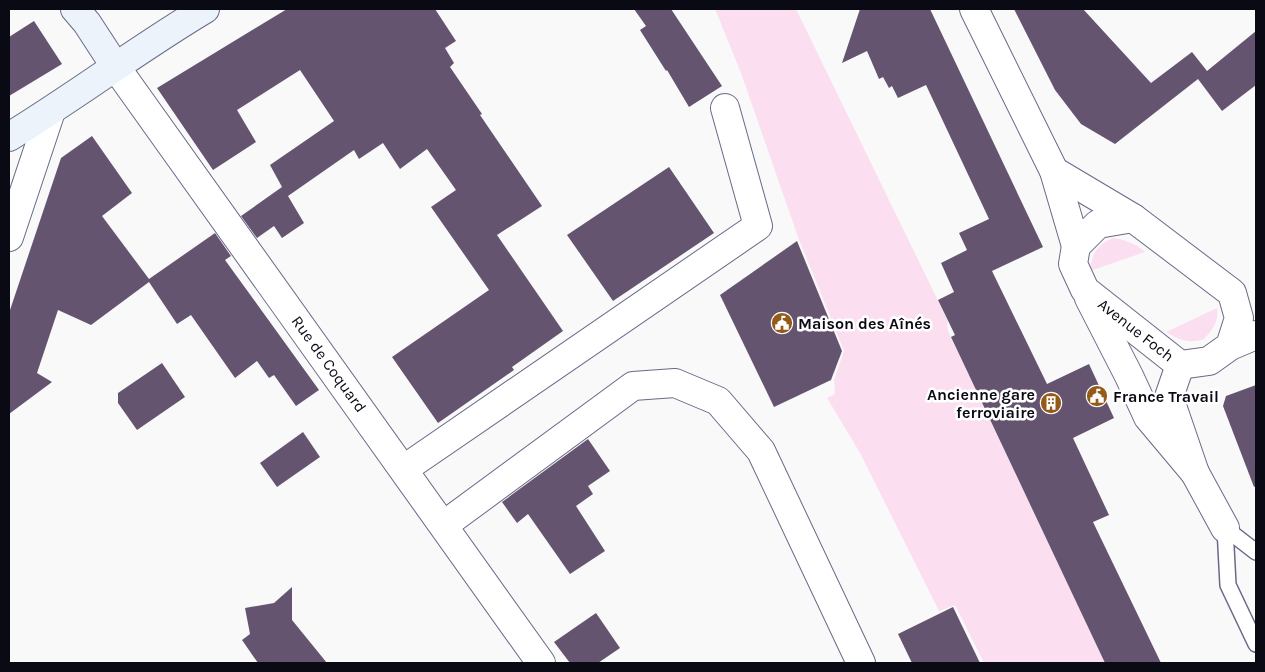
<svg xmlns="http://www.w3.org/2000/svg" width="1265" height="672" viewBox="0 0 1265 672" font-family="Karla,sans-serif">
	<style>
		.green { fill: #fbdff1 }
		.building { fill: #655470 }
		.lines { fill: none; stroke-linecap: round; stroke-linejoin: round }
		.lane-casing { stroke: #696989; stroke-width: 18 }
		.street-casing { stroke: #696989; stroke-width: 30 }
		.secondary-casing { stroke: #696989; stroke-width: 30 }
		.lane { stroke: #fff; stroke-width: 15 }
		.street { stroke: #fff; stroke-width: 28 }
		.secondary { stroke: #ecf3fb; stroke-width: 28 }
		.labels { text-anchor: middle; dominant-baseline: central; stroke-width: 5; stroke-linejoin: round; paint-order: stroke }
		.poi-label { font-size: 16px; font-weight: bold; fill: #0a0a15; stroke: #fff; text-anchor: start }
		.street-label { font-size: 16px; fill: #0a0a15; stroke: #fff }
	</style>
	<rect width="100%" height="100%" fill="#f9f9f9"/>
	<g class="green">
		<polygon points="715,9 796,9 945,315 948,322 947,323 948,331 1105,663 984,663 955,605 939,611 860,453 827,398 835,394 834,380 844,351 798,237 741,73"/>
		<path d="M 1113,238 C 1126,240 1135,243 1145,252 L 1090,271 C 1092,253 1097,245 1113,238 Z"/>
		<path d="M 1217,308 C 1219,322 1213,329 1204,339 C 1189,344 1179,340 1166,332 Z"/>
	</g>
	<g class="building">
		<polygon points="287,9 435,9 456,41 445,48 454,63 450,67 482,114 480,115 542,206 497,235 563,331 512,367 514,370 438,423 392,357 489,290 431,207 456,190 427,149 400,169 383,143 359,159 354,150 288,196 304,223 282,238 274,226 257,238 241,216 282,187 270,165 334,121 300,70 237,110 256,142 213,170 157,88"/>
		<polygon points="634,9 671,9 722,86 689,107 667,70 666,71 640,30 646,26"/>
		<polygon points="860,9 930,9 1043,247 992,271 1047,384 1089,364 1114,418 1073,438 1109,515 1093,522 1161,663 1105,663 951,337 955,335 938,300 954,292 941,263 967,250 959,233 989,219 926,85 898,98 892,86 889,88 883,77 879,79 867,51 842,63"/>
		<polygon points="1014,9 1083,9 1151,83 1192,52 1207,71 1256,31 1256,85 1222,111 1198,79 1115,144 1081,124 1055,90"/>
		<polygon points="34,21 62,64 9,96 9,37"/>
		<polygon points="92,136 132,193 102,216 149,279 215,233 231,256 225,260 319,390 296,406 274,375 269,378 257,361 235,378 191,315 177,324 149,282 91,325 58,310 37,373 52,382 9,414 9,313 61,158"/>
		<polygon points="669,167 714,233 613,301 567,235"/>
		<polygon points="797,241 842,351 831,380 774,407 720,295"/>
		<polygon points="162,363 185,397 137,430 118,403 118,393"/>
		<polygon points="1256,385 1256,486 1254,487 1223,406 1226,396"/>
		<polygon points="303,432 320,457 277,487 260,463"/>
		<polygon points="588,439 610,471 588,486 593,494 576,506 605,551 570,574 528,514 517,523 502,502"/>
		<polygon points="292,587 292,620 327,663 258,663 242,640 250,634 245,608 274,603"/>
		<polygon points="953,607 980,663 912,663 898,634"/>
		<polygon points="596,613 620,648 598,663 570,663 554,642"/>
	</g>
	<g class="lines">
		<g class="lane-casing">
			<g id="lane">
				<polyline points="1225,528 1228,585 1256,644"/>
				<polyline points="1225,528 1256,552"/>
			</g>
		</g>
		<g class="street-casing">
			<g id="street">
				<polyline points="974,9 1054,171 1076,246"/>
				<polyline points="115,66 541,663"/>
				<polyline points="1054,171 1133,218"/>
				<polyline points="9,237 51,111"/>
				<polyline points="1089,298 1129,376 1148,417 1195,473"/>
				<polyline points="1230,346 1239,318 1232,293 1133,218 1098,224 1076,246 1073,264 1085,290 1180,365 1209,361 1230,346 1256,335"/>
				<polyline points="1180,365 1169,397 1195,473 1225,528"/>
				<polyline points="404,469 758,226 725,108"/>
				<polyline points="444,525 633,386 675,383 718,401 761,451 861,663"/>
			</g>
		</g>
		<g class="secondary-casing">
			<g id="secondary">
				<polyline points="75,9 87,23 115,66"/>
				<path d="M 9,137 C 76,96 138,49 205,9"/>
			</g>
		</g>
		<use href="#lane" class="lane"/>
		<use href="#street" class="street"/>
		<use href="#secondary" class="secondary"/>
	</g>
	<defs>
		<g id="civic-disc" transform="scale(1.125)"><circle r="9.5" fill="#945a17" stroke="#fff"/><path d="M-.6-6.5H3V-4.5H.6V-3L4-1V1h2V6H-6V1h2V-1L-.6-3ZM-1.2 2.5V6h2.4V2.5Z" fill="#fff"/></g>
		<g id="building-disc" transform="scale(1.125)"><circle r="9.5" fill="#945a17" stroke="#fff"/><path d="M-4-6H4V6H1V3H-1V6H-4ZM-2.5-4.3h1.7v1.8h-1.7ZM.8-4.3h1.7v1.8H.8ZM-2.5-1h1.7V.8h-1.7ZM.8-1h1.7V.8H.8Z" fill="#fff"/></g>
	</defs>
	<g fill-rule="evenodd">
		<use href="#civic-disc" x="782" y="323"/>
		<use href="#civic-disc" x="1097" y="396"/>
		<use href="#building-disc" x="1051" y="403"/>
	</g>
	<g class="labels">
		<g class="poi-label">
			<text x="798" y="323">Maison des Aînés</text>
			<text x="1035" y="394" text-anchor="end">Ancienne gare<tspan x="1035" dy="18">ferroviaire</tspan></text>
			<text x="1113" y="396">France Travail</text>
		</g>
		<g class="street-label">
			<text transform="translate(1136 330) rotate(38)">Avenue Foch</text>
			<text transform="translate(329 364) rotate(54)">Rue de Coquard</text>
		</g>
	</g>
	<rect width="1265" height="672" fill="none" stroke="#0a0a15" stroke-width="20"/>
</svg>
